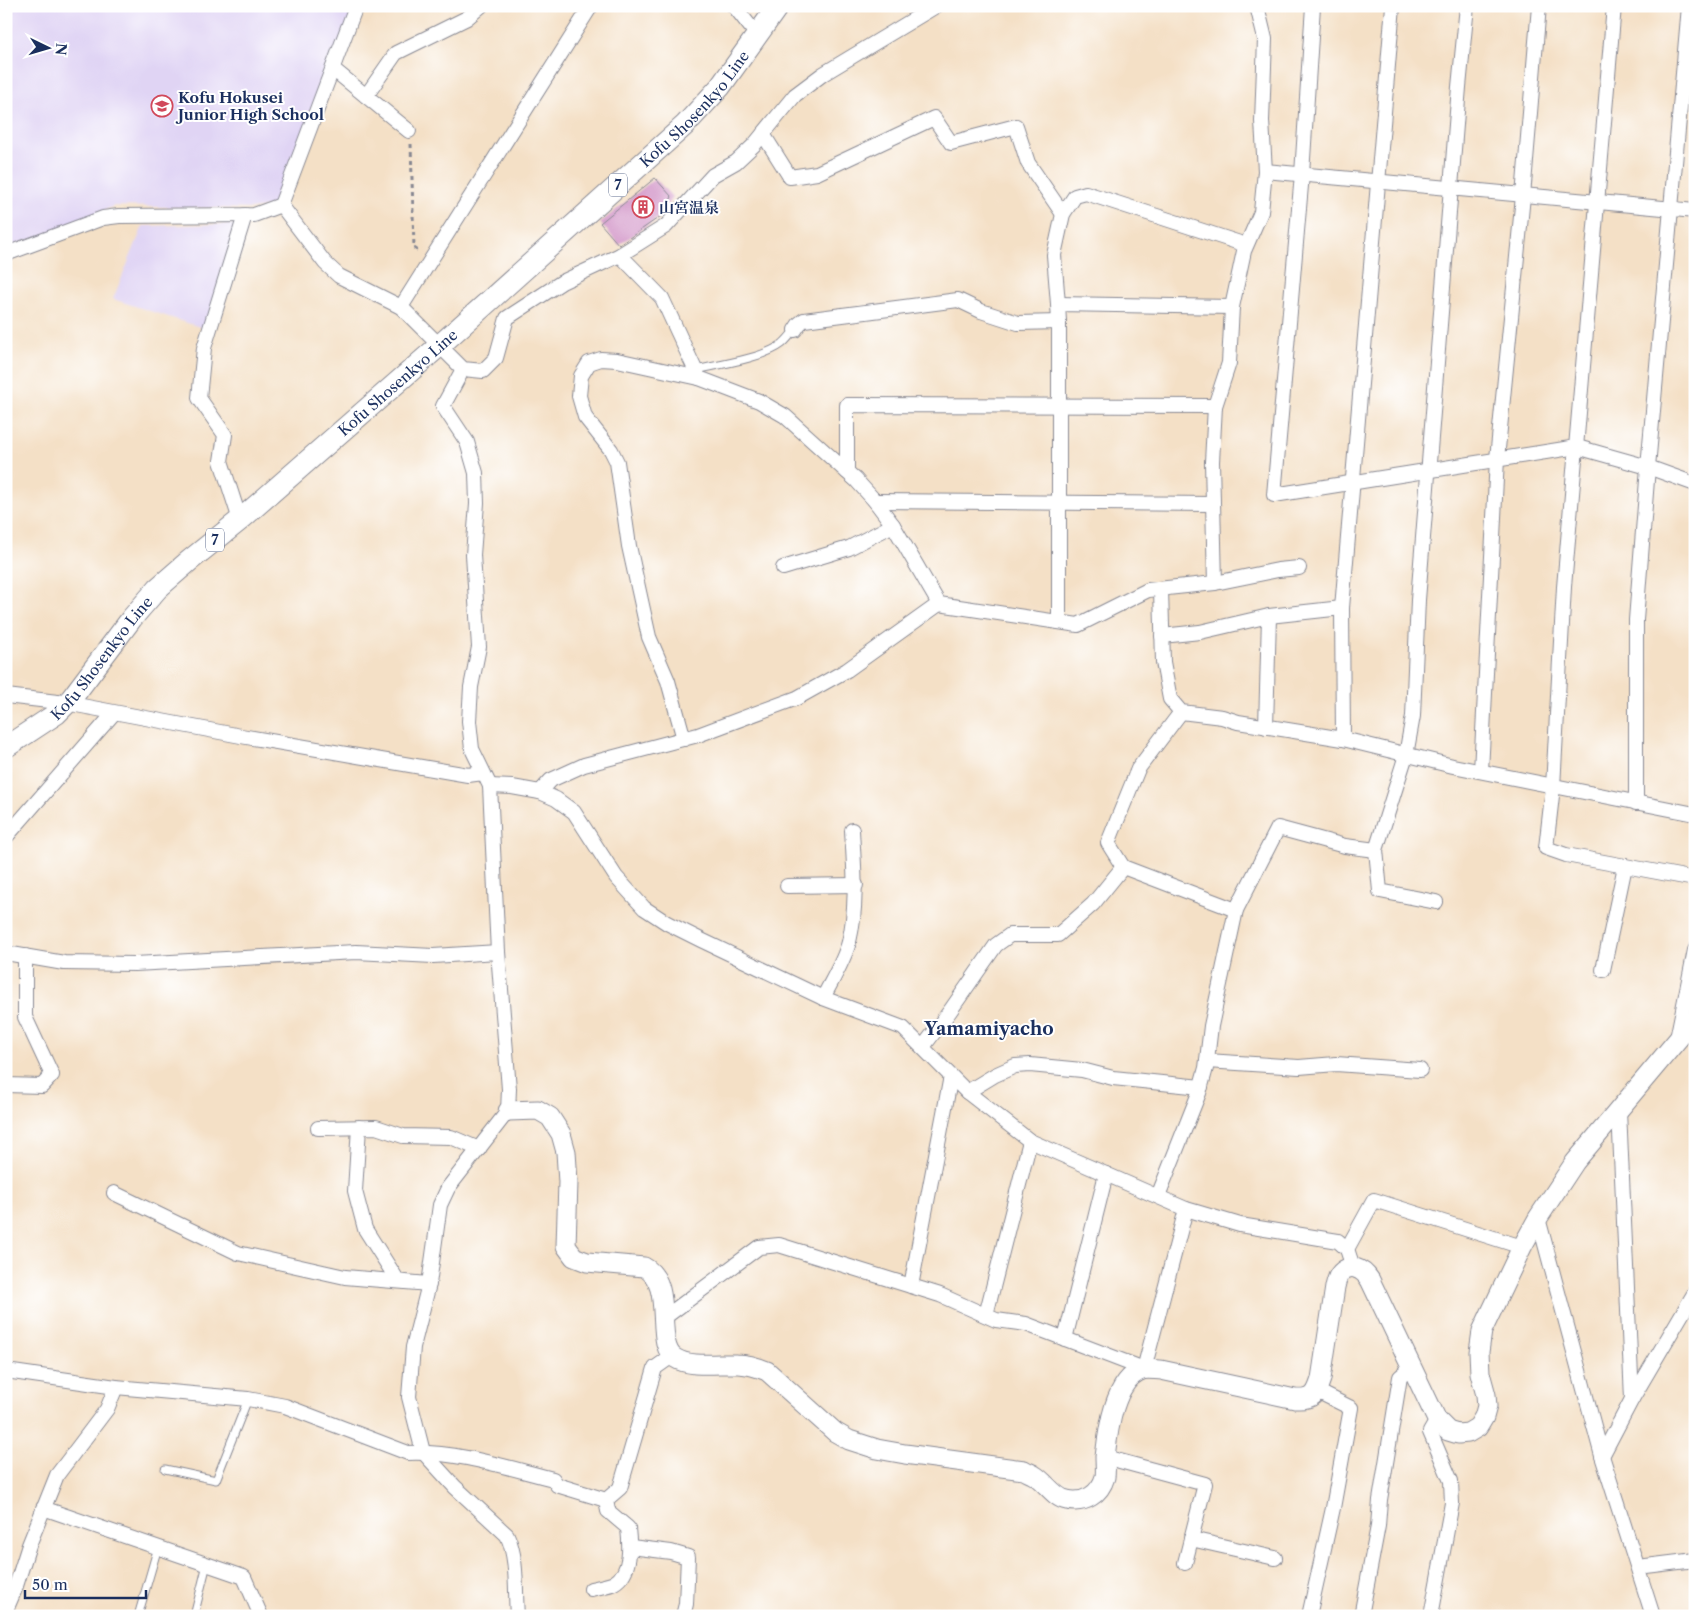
<svg xmlns="http://www.w3.org/2000/svg" width="1701" height="1622" viewBox="0 0 1701 1622" font-family="'Libre Caslon Text','Noto Serif JP',serif">
	<style>
		.built { fill: #e0d4f4 }
		.building { fill: #d092c6 }
		.lines { fill: none; stroke-linecap: round; stroke-linejoin: round }
		.lane-casing { stroke: #888892; stroke-width: 9 }
		.street-casing { stroke: #888892; stroke-width: 16 }
		.secondary-casing { stroke: #888892; stroke-width: 21 }
		.primary-casing { stroke: #888892; stroke-width: 23 }
		.path { stroke: #888892; stroke-width: 3; stroke-dasharray: 4 4; stroke-linecap: butt }
		.lane { stroke: #fff; stroke-width: 7 }
		.street { stroke: #fff; stroke-width: 14 }
		.secondary { stroke: #fff; stroke-width: 19 }
		.primary { stroke: #fff; stroke-width: 21 }
		.labels { text-anchor: middle; dominant-baseline: central; stroke-width: 4; stroke-linejoin: round; paint-order: stroke }
		.shield { fill: #fff; stroke: #5f6d8e; stroke-width: 1 }
		.shield-label { font-size: 14px; font-weight: bold; fill: #1b2f5e }
		.poi-label { font-size: 15px; font-weight: bold; fill: #1b2f5e; stroke: #fff; text-anchor: start }
		.street-label { font-size: 15px; fill: #1b2f5e; stroke: #fff }
		.quarter-label { font-size: 18px; font-weight: bold; fill: #1b2f5e; stroke: #fff }
	</style>
	<rect width="100%" height="100%" fill="#fff"/>
	<filter id="ink" filterUnits="userSpaceOnUse"><feTurbulence type="fractalNoise" baseFrequency=".02" numOctaves="2"/><feDisplacementMap in="SourceGraphic" scale="10" xChannelSelector="R" yChannelSelector="G"/><feConvolveMatrix kernelMatrix="1 2 1 2 8 2 1 2 1" color-interpolation-filters="sRGB"/></filter>
	<filter id="wash" filterUnits="userSpaceOnUse"><feTurbulence type="fractalNoise" baseFrequency=".0096" numOctaves="4" result="noise"/><feDisplacementMap in="SourceGraphic" scale="20" xChannelSelector="R" yChannelSelector="G"/><feGaussianBlur stdDeviation="1.12" result="paint"/><feColorMatrix in="noise" values="0 0 0 0 0 0 0 0 0 0 0 0 0 0 0 0 0 1.4 0 .05"/><feComposite in="paint" operator="in"/></filter>
	<g filter="url(#wash)">
		<rect width="100%" height="100%" fill="#f4e0c6"/>
		<g class="built">
			<polygon points="6,6 356,6 281,205 251,209 114,206 60,231 6,248"/>
			<polygon points="237,224 206,329 113,299 143,226"/>
		</g>
		<g id="blocks">
			<polygon class="building" points="655,178 672,197 661,216 619,245 600,223"/>
		</g>
	</g>
	<g filter="url(#ink)">
		<use href="#blocks" fill-opacity="0" stroke="#888892" stroke-width="1"/>
		<g class="lines">
			<g class="lane-casing">
				<g id="lane">
					<path d="M 695,370 C 718,365 764,358 782,344 C 787,340 791,334 795,330"/>
					<polyline points="165,1469 216,1480 248,1399"/>
					<polyline points="138,1616 158,1547"/>
					<polyline points="194,1616 207,1564"/>
				</g>
			</g>
			<g class="street-casing">
				<g id="street">
					<polyline points="356,6 281,205 325,263 339,276 401,307 463,369 483,371 496,358 507,318 562,282 620,255 666,226 713,175 736,162 754,145 795,95 823,74 936,6"/>
					<polyline points="734,6 757,35"/>
					<polyline points="1313,6 1302,174 1274,495 1577,447 1648,467 1695,484"/>
					<polyline points="1614,6 1564,587 1553,787 1546,848 1566,855 1695,879"/>
					<polyline points="333,69 409,131"/>
					<polyline points="366,96 396,53 467,18 481,6"/>
					<polyline points="763,134 790,177 817,173 934,118 951,143 1016,126 1028,163 1063,214"/>
					<polyline points="1265,171 1695,211"/>
					<polyline points="6,254 103,218 119,216 254,215 281,205"/>
					<polyline points="620,255 662,298 699,378 759,401 785,416 856,480 875,501 893,525 939,604 1078,625 1148,590 1215,583 1212,462 1215,406 1229,363 1232,307 1244,251 1261,212 1265,171 1262,121 1265,39 1257,6"/>
					<polyline points="1058,304 1054,255 1063,214 1075,196 1086,193 1246,245"/>
					<polyline points="401,307 591,6"/>
					<polyline points="795,330 799,324 804,320 958,300 981,311 1018,323 1059,322"/>
					<path d="M 463,369 L 443,406 L 467,442 L 476,473 L 477,503 L 473,555 L 479,647 L 471,687 L 469,721 L 472,749 L 490,786 L 498,952 L 509,1089 L 508,1111 L 448,1188 L 440,1205 L 429,1284 L 413,1347 L 409,1397 L 423,1452 L 455,1487 L 507,1535 C 518,1559 515,1589 517,1616"/>
					<polyline points="847,472 847,405 1215,406"/>
					<polyline points="875,501 1212,504"/>
					<polyline points="240,520 221,461 225,435 199,398 204,348 245,215"/>
					<polyline points="783,568 849,548 893,525"/>
					<polyline points="1215,583 1278,570 1299,568"/>
					<polyline points="1161,589 1163,662 1170,699 1181,712 1222,717 1238,722 1343,739 1453,766 1695,814"/>
					<polyline points="1059,622 1059,322 1058,304 1232,307"/>
					<polyline points="1162,636 1200,632 1269,616 1342,608"/>
					<polyline points="6,696 66,703 241,736 468,775 483,773"/>
					<polyline points="1181,712 1138,769 1108,843 1123,867 1236,910"/>
					<polyline points="1266,727 1269,616"/>
					<polyline points="684,739 668,681 649,637 629,546 617,462 611,450 585,417 579,396 581,376 589,363 601,359 617,360 699,378"/>
					<polyline points="1343,739 1342,608 1393,6"/>
					<polyline points="1481,771 1497,459 1523,196 1539,6"/>
					<polyline points="490,786 512,787 540,792 556,799 574,812 616,877 644,908 667,923 701,940 823,998 903,1028 967,1092 1030,1141 1186,1209 1240,1225 1338,1241 1347,1249 1353,1267"/>
					<polyline points="540,792 551,780 584,765 698,735 797,698 847,670 939,604"/>
					<polyline points="1636,803 1636,620 1648,467 1689,6"/>
					<polyline points="6,837 114,713"/>
					<polyline points="787,886 856,885"/>
					<polyline points="1436,902 1380,891 1376,850 1406,755 1413,716 1418,600 1459,87 1467,6"/>
					<polyline points="6,953 64,963 135,964 356,952 433,956 498,952"/>
					<polyline points="1603,970 1625,866"/>
					<path d="M 823,998 C 832,980 844,961 849,942 C 858,904 854,868 852,830"/>
					<polyline points="1677,1039 1695,950"/>
					<polyline points="923,1047 950,1011 996,945 1010,935 1058,935 1093,904 1123,867"/>
					<polyline points="1207,1061 1299,1067 1336,1064 1420,1070"/>
					<polyline points="6,1085 42,1086 52,1075 25,1017 25,956"/>
					<polyline points="967,1092 995,1075 1015,1066 1030,1065 1082,1070 1113,1078 1201,1087"/>
					<polyline points="1619,1111 1632,1399"/>
					<polyline points="359,1127 355,1191 365,1229 398,1281"/>
					<polyline points="318,1128 376,1127 403,1136 451,1137 479,1149"/>
					<polyline points="114,1193 238,1253 345,1277 429,1284"/>
					<polyline points="1158,1196 1199,1093 1206,1068 1211,1026 1236,910 1278,828 1345,846 1376,850"/>
					<polyline points="1538,1218 1602,1456 1653,1616"/>
					<polyline points="1347,1249 1374,1200 1522,1247"/>
					<polyline points="911,1286 951,1076"/>
					<polyline points="986,1315 1030,1141"/>
					<polyline points="664,1318 759,1247 779,1245 940,1295 996,1320 1026,1324 1144,1369 1186,1209"/>
					<polyline points="1065,1339 1106,1174"/>
					<path d="M 6,1371 L 116,1387 L 248,1399 L 285,1406 L 408,1453 C 457,1451 505,1467 553,1479 L 557,1485 L 606,1500 L 620,1488 L 655,1368 L 672,1356"/>
					<polyline points="1602,1456 1632,1399 1695,1292"/>
					<polyline points="1105,1457 1205,1484 1185,1563"/>
					<polyline points="43,1508 244,1577 261,1616"/>
					<polyline points="1191,1539 1275,1558"/>
					<polyline points="631,1547 671,1552 688,1557 686,1604 683,1616"/>
					<polyline points="1638,1567 1695,1560"/>
					<path d="M 591,1589 C 598,1587 608,1586 614,1583 C 632,1572 630,1546 628,1528 L 608,1511 L 606,1500"/>
					<polyline points="6,1610 15,1589 29,1545 57,1475 107,1409 116,1387"/>
					<polyline points="1309,1616 1333,1508 1351,1408 1317,1391"/>
					<polyline points="1361,1616 1378,1526 1380,1500 1400,1377 1412,1367"/>
					<polyline points="1431,1616 1452,1503 1451,1481 1430,1432 1437,1420"/>
				</g>
			</g>
			<g class="secondary-casing">
				<path id="secondary" d="M 508,1111 L 538,1110 L 550,1117 L 561,1134 L 566,1152 L 568,1182 L 566,1246 L 574,1257 L 587,1262 L 644,1267 C 676,1284 653,1344 675,1358 C 690,1368 719,1363 737,1364 C 747,1364 757,1367 767,1371 L 835,1432 L 849,1440 L 877,1449 L 905,1454 L 1024,1470 C 1027,1472 1031,1473 1034,1475 C 1046,1482 1054,1498 1067,1500 C 1085,1504 1100,1494 1105,1477 C 1106,1471 1105,1464 1105,1457 C 1108,1431 1114,1380 1142,1370 C 1148,1368 1156,1370 1161,1370 L 1295,1399 C 1313,1400 1316,1395 1321,1379 L 1335,1287 C 1336,1283 1337,1278 1339,1275 C 1349,1261 1363,1269 1370,1280 L 1437,1420 L 1448,1431 L 1458,1434 L 1468,1433 L 1478,1427 L 1484,1417 L 1487,1406 L 1486,1395 L 1480,1373 L 1479,1352 L 1482,1331 L 1522,1247 L 1538,1218 L 1575,1162 L 1695,1019"/>
			</g>
			<g class="primary-casing">
				<g id="primary">
					<path id="s1" d="M 6,747 L 56,714 L 71,699 L 132,618 L 158,588 L 189,561 L 240,520 L 439,346 L 685,125 L 720,87 L 778,6"/>
				</g>
			</g>
			<polyline class="path" points="411,144 414,248 420,252"/>
			<use href="#lane" class="lane"/>
			<use href="#street" class="street"/>
			<use href="#secondary" class="secondary"/>
			<use href="#primary" class="primary"/>
		</g>
	</g>
	<defs>
		<g id="school-ring" transform="scale(1.125)"><circle r="9.5" fill="#fff" stroke="#d1495b" stroke-width="1.5"/><path d="M0-5L7-2L0 1L-7-2ZM-4 1L0 2.5L4 1V4Q0 6-4 4Z" fill="#d1495b"/></g>
		<g id="building-ring" transform="scale(1.125)"><circle r="9.5" fill="#fff" stroke="#d1495b" stroke-width="1.5"/><path d="M-4-6H4V6H1V3H-1V6H-4ZM-2.5-4.3h1.7v1.8h-1.7ZM.8-4.3h1.7v1.8H.8ZM-2.5-1h1.7V.8h-1.7ZM.8-1h1.7V.8H.8Z" fill="#d1495b"/></g>
	</defs>
	<g fill-rule="evenodd">
		<use href="#school-ring" x="162" y="106"/>
		<use href="#building-ring" x="643" y="207"/>
	</g>
	<g class="labels">
		<g class="shield">
			<rect x="609" y="173.5" width="18" height="23" rx="4"/>
			<rect x="206" y="528.5" width="18" height="23" rx="4"/>
		</g>
		<g class="shield-label">
			<text x="618" y="185">7</text>
			<text x="215" y="540">7</text>
		</g>
		<g class="poi-label">
			<text x="178" y="97">Kofu Hokusei<tspan x="178" dy="17">Junior High School</tspan></text>
			<text x="659" y="207">山宮温泉</text>
		</g>
		<g class="street-label">
			<text stroke="none"><textPath href="#s1" startOffset="942">Kofu Shosenkyo Line</textPath></text>
			<text stroke="none"><textPath href="#s1" startOffset="538">Kofu Shosenkyo Line</textPath></text>
			<text stroke="none"><textPath href="#s1" startOffset="132">Kofu Shosenkyo Line</textPath></text>
		</g>
		<g class="quarter-label">
			<text x="989" y="1029">Yamamiyacho</text>
		</g>
	</g>
	<rect width="1701" height="1622" fill="none" stroke="#fff" stroke-width="25"/>
	<g transform="translate(48 48) rotate(95)" stroke="#ffffff" stroke-width="4" paint-order="stroke">
	<path d="M0-4L9 19L0 12L-9 19Z" fill="#1b2f5e"/>
	<text y="-8" font-size="14" font-weight="bold" text-anchor="middle" fill="#1b2f5e">N</text>
	</g>
	<path d="M25 1590v8h121v-8" fill="none" stroke="#1b2f5e" stroke-width="2.5"/>
	<text x="32" y="1590" font-size="15" fill="#1b2f5e" stroke="#ffffff" stroke-width="4" paint-order="stroke">50 m</text>
</svg>
